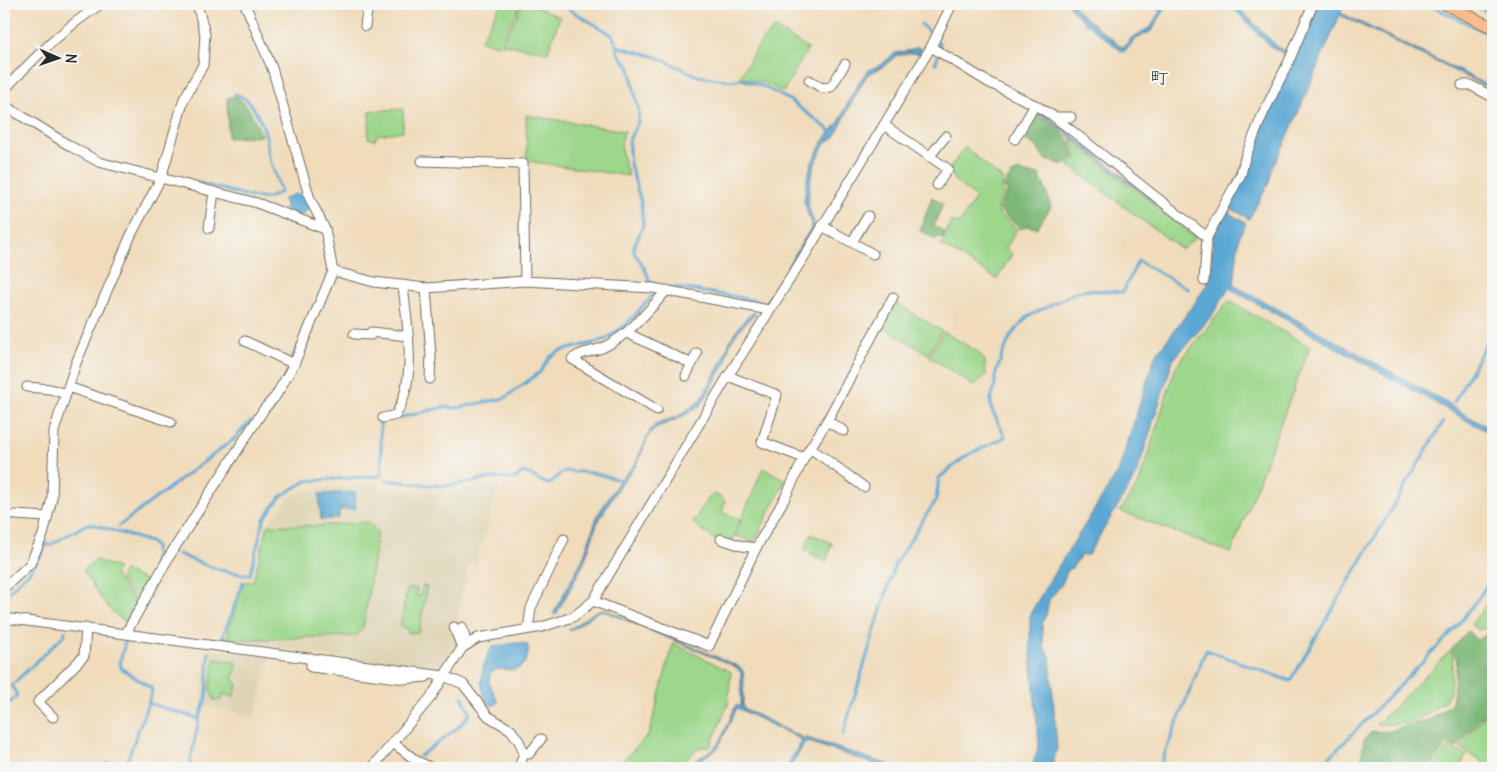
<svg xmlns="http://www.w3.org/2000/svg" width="1497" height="772" viewBox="0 0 1497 772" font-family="Delius,'Klee One',sans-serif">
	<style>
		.built { fill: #ded4b4 }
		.green { fill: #9cd78b; stroke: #64815b }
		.forest { fill: #7db877; stroke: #547251 }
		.water { fill: #5ca8d4; stroke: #446a80 }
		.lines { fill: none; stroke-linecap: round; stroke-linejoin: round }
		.stream { stroke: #5ca8d4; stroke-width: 3 }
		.minor-casing { stroke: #70695d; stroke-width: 11 }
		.major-casing { stroke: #70695d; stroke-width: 13 }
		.minor { stroke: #fff; stroke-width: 9 }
		.major { stroke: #fabc8b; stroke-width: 11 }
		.labels { text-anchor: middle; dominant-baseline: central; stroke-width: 4.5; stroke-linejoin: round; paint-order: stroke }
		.neighbourhood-label { font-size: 18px; fill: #2b2b2b; stroke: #f6f6f2 }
	</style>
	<rect width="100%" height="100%" fill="#f6f6f2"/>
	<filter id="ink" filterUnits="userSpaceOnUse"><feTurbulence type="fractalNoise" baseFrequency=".02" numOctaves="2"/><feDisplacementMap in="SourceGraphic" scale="10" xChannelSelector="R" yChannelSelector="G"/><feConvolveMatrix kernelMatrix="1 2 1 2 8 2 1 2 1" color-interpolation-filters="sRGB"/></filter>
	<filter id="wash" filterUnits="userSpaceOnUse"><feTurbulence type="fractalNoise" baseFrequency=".0096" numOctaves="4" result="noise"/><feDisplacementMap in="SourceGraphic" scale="20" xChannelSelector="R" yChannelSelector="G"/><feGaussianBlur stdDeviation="1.12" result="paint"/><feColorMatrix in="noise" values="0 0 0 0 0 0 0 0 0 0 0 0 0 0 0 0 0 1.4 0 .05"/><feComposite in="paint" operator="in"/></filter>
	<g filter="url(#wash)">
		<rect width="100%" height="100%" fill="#f0dcbb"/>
		<g class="built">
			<polygon points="373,484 384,489 449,493 494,485 500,486 476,562 469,564 458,614 458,644 437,673 226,640 243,582 253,581 268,525 289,498 307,489"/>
			<polygon points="207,650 271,656 254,717 202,704"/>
		</g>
		<g class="green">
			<polygon points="501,4 521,4 499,45 480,41"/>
			<polygon points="523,4 530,4 560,17 548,52 502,44"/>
			<path d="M 777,29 L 808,49 L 783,92 L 764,83 L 740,77 C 748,64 762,33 777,29 Z"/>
			<polygon points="403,109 403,131 377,135 375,140 368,138 370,111"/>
			<path d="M 526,115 L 625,131 C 617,144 624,163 629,176 L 527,161 Z"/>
			<path d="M 1071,139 L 1195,238 L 1183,249 L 1180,248 L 1068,165 C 1081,156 1077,152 1071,139 Z"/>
			<polygon points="965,147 1003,180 1000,189 1005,193 997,207 1000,215 1017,229 1006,248 1012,254 997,279 941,245 951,221 959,224 976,198 954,180 950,168"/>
			<polygon points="1229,301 1310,347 1231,553 1120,511 1139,483 1176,366"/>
			<polygon points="894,302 942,331 928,354 881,326"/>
			<polygon points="944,332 978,352 985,361 986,375 973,386 929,356"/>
			<polygon points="763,468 786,480 754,542 735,535"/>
			<path d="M 713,494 L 721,497 L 725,502 L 722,512 L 731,516 L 741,519 L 732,541 L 721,536 L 716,541 L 693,523 L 693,521 C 701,512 704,502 713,494 Z"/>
			<polygon points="369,522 377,533 363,629 356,636 226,640 243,582 253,581 268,525 318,526"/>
			<polygon points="811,534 832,543 826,562 804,550"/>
			<path d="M 95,560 L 118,568 L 114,574 L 135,604 L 125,621 C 108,613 93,586 83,570 Z"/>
			<polygon points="124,571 147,581 136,602 120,579"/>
			<polygon points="423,585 427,587 419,632 408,633 408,628 400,627 407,589 417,588 416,596 420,596"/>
			<polygon points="1487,604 1493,609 1493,625 1479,630 1471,625"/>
			<polygon points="673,643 731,672 728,705 710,747 700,747 686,760 683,768 617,767 649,734"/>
			<polygon points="1450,651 1453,657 1450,691 1445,701 1426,715 1408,723 1376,725"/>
			<polygon points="215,659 238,663 233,680 238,684 233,697 223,694 221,700 214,700 210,689"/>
			<polygon points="1493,705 1493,768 1459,748"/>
			<polygon points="1448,746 1467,756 1464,759 1460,768 1432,768"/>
		</g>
		<g class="forest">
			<path d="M 236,96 C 250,106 255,121 262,136 L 228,138 L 227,98 Z"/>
			<path d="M 1033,112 C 1052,124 1071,133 1075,156 L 1071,161 L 1063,165 L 1044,159 L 1037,147 L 1020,137 Z"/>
			<path d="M 1019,171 L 1034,175 L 1039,174 L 1047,193 L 1051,207 L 1037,228 L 1026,226 L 1021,229 C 1014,222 1004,217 999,208 L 1008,191 L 1002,187 L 1012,174 Z"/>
			<polygon points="932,197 943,204 934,226 944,232 943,239 938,237 935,240 927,234 920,231"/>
			<polygon points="1468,631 1477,640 1493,631 1493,703 1456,748 1447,743 1429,768 1360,768 1364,739 1373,731 1386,732 1431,719 1452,703 1457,659 1451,650"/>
		</g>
		<g class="water">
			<polygon points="1067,4 1072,4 1082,15 1122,47 1127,44 1131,38 1151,27 1164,4 1168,4 1153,29 1150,32 1134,40 1128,48 1123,52 1084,22"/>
			<polygon points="1229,4 1235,4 1279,48 1296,56 1297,54 1295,52 1318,4 1342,4 1341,13 1464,73 1493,89 1493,91 1467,77 1340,15 1285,143 1272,169 1269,183 1249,219 1232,209 1229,213 1246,223 1239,237 1234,285 1451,405 1454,408 1493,430 1493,435 1229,288 1211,317 1173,360 1136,476 1088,555 1081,555 1072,568 1068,569 1062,584 1049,600 1046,616 1043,620 1042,626 1044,647 1050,656 1057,748 1052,768 1032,768 1039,744 1030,646 1030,614 1048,583 1118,472 1155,356 1197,300 1211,278 1213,230 1292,59 1270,46"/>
			<polygon points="917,47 922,49 919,54 910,53 896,56 883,67 867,75 853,100 835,137 825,143 815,164 810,182 808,205 814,223 814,228 767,304 765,303 811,228 811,224 804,201 807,179 812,162 824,140 839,122 850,98 864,75 870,69 881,65 895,53 911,50"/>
			<polygon points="1039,111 1051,119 1198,235 1197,237 1052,122 1038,113"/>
			<polygon points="295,194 304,194 310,208 300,217 287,212 283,199"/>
			<path d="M 754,312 L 755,315 C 743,323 724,346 727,361 L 701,405 L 680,418 L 660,426 L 650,433 L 636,466 L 620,484 L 597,524 L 584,563 L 556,615 L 553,614 L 583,558 L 598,514 L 620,480 L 635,464 L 651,429 L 657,423 L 677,417 L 696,404 L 701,399 L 723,359 L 731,338 L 745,319 Z"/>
			<polygon points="355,492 356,509 339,510 339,518 321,520 319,494"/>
			<path d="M 604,609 L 738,666 L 742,669 L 744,675 L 743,708 L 803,738 L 804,737 L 899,768 L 885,768 L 806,741 L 790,768 L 786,768 L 802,740 L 737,708 L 718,748 L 694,764 L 692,768 L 690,768 C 694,757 709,755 717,745 C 724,736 730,717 736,705 L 741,707 L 741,672 L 734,666 L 602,610 C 596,611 578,627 570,631 L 569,629 C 580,624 592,610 604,609 Z"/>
			<path d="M 514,643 L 523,643 L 528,645 C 530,655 525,669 513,670 C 504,670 498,667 490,673 L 489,682 L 498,702 L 495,705 L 491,705 C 475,691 482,662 492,647 Z"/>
		</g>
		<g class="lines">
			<g class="stream">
				<polyline points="188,4 188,5"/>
				<path d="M 560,4 L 611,34 C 617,41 615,48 619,54 C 623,60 628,63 630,69 L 639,112 L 638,122 L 629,140 L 629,152 L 630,164 L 641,202 L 643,226 L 634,246 L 634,252 L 646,271 L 650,282 L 656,285"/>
				<polyline points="1428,4 1493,36"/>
				<polyline points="1471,4 1493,15"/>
				<polyline points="921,24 940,44 939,54 935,63 936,63"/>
				<polyline points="617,45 620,47 657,57 698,76 732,81 741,79 762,86 788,99 832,132"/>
				<path d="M 200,183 L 255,198 L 268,198 L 281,192 C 277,179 271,165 268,151 C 267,145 267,138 265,132 C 260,118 251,97 235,94"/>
				<polyline points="672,287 738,297 765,303"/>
				<polyline points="290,362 297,347"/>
				<polyline points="1454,402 1493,331"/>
				<polyline points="398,418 444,407 457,408 505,398 540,372 550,357 560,351 598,342 606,339 627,324 652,296"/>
				<path d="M 387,480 L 428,485 L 447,486 L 493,478 L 514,479 L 523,472 C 533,474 540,483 550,484 L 561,473 L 565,471 L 594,473 L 620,480"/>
				<polyline points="119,526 234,439 251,421"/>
				<path d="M 178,554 C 203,564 222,573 250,575 L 264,519 L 281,496 L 306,481 L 380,476 L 382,474 L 380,422 L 384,420"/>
				<polyline points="4,596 29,572 42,555 42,552 47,544 50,545 87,524 92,524 150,542 155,546 155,558 152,576 124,627 125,630"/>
				<polyline points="222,639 243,582"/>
				<polyline points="9,703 17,696 12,685 65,634 65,631"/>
				<polyline points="148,703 199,719"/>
				<polyline points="843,734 895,564 936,500 939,478 966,456 1005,437 991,408 991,399 995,385 995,376 1002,355 1011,336 1027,317 1076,292 1088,290 1123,292 1138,261 1188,289"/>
				<path d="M 420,756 C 435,744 460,730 470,713 L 462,696"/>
				<path d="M 106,768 L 107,763 L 126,764 L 152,692 L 151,688 L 121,668 C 118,657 126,647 125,636"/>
				<polyline points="189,768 199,719 207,696 209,651"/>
				<polyline points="1159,768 1206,650 1290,681 1443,422"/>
				<polyline points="1319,768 1455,629 1479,597 1493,576"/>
			</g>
		</g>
	</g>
	<g filter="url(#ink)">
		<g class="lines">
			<g class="minor-casing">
				<g id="minor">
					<polyline points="365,26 368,4"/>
					<polyline points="931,47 988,82 1035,105 1053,116 1207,237"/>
					<polyline points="809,80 822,88 831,87 845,64"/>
					<polyline points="1462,85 1470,85 1493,97"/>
					<path d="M 4,90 C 34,58 64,28 101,4"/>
					<polyline points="4,105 70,146 99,162 257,203 325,229"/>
					<polyline points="1055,117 1071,117"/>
					<polyline points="884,125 948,169 937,185"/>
					<polyline points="1015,139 1035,105"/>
					<polyline points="929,157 946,136"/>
					<polyline points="422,161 523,164 525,281"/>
					<polyline points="822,226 873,254"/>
					<polyline points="209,228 214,192"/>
					<polyline points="852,242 868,216"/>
					<polyline points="333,271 374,282 426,288 525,281 653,288 769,310"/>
					<polyline points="1204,281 1207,237 1241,174 1245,158 1262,116 1289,61 1313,4"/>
					<polyline points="426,288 431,355 430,379"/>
					<polyline points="627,333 692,364"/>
					<polyline points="354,334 371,335 371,332 407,336"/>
					<polyline points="245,341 294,364"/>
					<polyline points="686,376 697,353"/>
					<polyline points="728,376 777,395 762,442 804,458"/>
					<polyline points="27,387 50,389 66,394"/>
					<polyline points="68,387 171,422"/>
					<path d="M 657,410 L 572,359 C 582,351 594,352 604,347 C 630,334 648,311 667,290"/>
					<path d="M 383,418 L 396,415 C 418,375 407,328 403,285"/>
					<polyline points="827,421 844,431"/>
					<polyline points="810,448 864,487"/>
					<polyline points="15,515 47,517"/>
					<polyline points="721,539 742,546 756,548"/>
					<polyline points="4,588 30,564 43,535 52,498 54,431 76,363 131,235 161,178 184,99 203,65 205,34 197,4"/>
					<polyline points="593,601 709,646 756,548 785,498 804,458 827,421 893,297"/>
					<polyline points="4,618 444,676 463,684 488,716 511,730 519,741 524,753 519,768"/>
					<polyline points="454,627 462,648"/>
					<polyline points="462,627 467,645"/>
					<polyline points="528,629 531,608 564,539"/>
					<polyline points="126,633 170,555 264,409 275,397 294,364 333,271 325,229 310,199 272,68 245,4"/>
					<polyline points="311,658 311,667 406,679 426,677"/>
					<polyline points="53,717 38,702 84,656 86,628"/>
					<polyline points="393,743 417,761 432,768"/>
					<polyline points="524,753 529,754 541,739"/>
					<polyline points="372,768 431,697 462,648 478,638 542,627 573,617 593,601 728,376 807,252 931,47 952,4"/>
				</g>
			</g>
			<g class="major-casing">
				<polyline id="major" points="1445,4 1493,28"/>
			</g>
			<use href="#minor" class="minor"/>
			<use href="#major" class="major"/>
		</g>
	</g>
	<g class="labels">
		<g class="neighbourhood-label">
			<text x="1159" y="77">町</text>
		</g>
	</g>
	<rect width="1497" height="772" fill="none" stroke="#f6f6f2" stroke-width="20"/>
	<g transform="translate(58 58) rotate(92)" stroke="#f6f6f2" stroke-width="4" paint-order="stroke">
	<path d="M0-4L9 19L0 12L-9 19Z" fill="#2b2b2b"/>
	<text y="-8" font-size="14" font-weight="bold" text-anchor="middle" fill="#2b2b2b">N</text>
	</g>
</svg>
